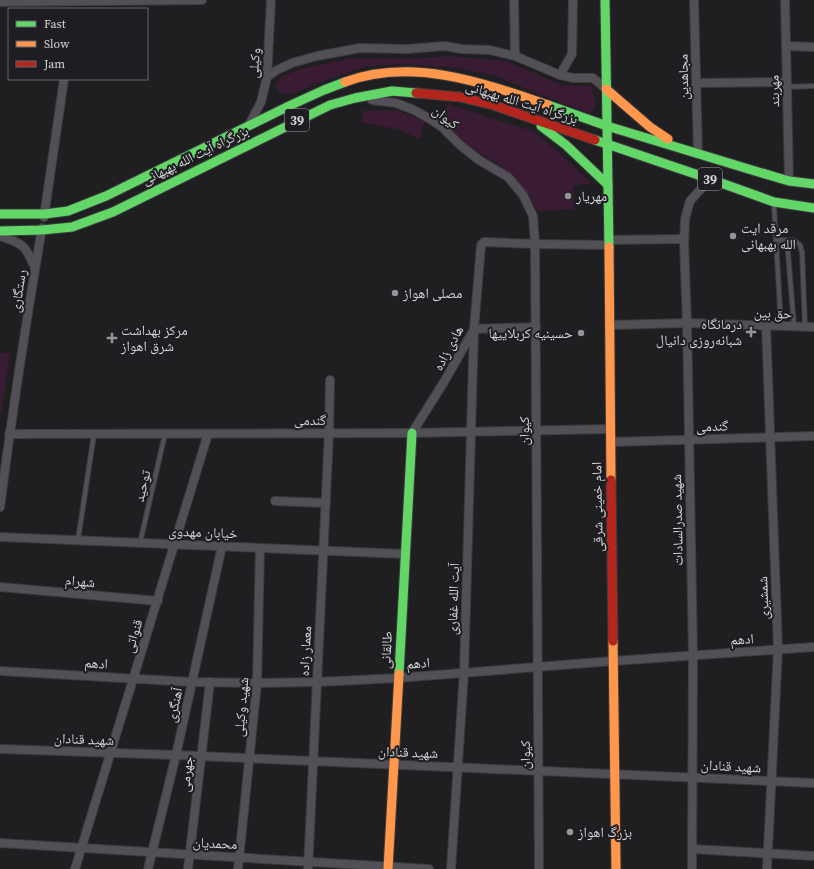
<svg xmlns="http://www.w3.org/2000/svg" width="814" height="869" viewBox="0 0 814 869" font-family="'Source Serif 4','Noto Naskh Arabic',serif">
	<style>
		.green { fill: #3a1b34 }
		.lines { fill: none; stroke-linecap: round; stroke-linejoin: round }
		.lane-casing { stroke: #3c3c3e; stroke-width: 6 }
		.street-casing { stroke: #3c3c3e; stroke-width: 10 }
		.fast-casing { stroke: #3c3c3e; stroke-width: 11 }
		.slow-casing { stroke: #3c3c3e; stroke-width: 11 }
		.jam-casing { stroke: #3c3c3e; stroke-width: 11 }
		.lane { stroke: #534f57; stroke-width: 4 }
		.street { stroke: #534f57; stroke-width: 8 }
		.fast { stroke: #63d668; stroke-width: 9 }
		.slow { stroke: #ff974d; stroke-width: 9 }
		.jam { stroke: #b3261e; stroke-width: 9 }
		.poi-dot { fill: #959597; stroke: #1e1e22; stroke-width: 1.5 }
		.labels { text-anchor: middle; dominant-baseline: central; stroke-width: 4; stroke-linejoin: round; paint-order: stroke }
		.shield { fill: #1e1e22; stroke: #9e9ea1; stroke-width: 1 }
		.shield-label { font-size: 13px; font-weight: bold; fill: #d5d5d7 }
		.street-label { font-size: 14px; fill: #d5d5d7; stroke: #1e1e22 }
		.poi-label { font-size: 14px; fill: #d5d5d7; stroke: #1e1e22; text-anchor: start }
	</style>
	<rect width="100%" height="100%" fill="#1f1f21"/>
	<g class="green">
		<polygon points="449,56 506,61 564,86 592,86 596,107 590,113 541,95 496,76 452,67 395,64 364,67 329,79 294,93 283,94 278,91 275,85 281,77 300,69 353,58 423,58"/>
		<polygon points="448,104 535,132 592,183 573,186 574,209 538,211 523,188 502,167 464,144 456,136 441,117"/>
		<polygon points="395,110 425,121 420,139 397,129 361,122 363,111"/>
		<polygon points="10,352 0,421 0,354"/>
	</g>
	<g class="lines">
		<g class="lane-casing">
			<g id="lane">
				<polyline points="787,87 814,86"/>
				<polyline points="774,205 781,326"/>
				<polyline points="776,240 794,240 800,245 802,252 805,326"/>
				<polyline points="787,240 794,326"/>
				<polyline points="78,540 94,434"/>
				<polyline points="140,543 165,434"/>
			</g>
		</g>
		<g class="street-casing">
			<g id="street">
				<polyline points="514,0 515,56"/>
				<polyline points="694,0 698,154"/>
				<polyline points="785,0 789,181"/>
				<polyline points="0,2 202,0"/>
				<polyline points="786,46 814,47"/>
				<polyline points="560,75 572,54 573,0"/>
				<polyline points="267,77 277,70 292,63 317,56 360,48 407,49 445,46 462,49 490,50 515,56 560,75 573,78 593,78 606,89"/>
				<polyline points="696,83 787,82"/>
				<polyline points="372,100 396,103 414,110 430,119 443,128 460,145 479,160 508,177 523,195 533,216 535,244 539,869"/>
				<polyline points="250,123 261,102 267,77 271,0"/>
				<polyline points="44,217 64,79"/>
				<path d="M 0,236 C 24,244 25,245 35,268"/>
				<polyline points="608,240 684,239"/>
				<polyline points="610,325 687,323 814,327"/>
				<polyline points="766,325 778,649 767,869"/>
				<polyline points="474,329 536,327"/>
				<polyline points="412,433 444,382 473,331"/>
				<polyline points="9,434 412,433 611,429"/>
				<polyline points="611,442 814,436"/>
				<polyline points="275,501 326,503"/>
				<path d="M 0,507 C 12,414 26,321 42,228"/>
				<polyline points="0,537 405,554"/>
				<polyline points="0,587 158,601"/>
				<polyline points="0,671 192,682 257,683 317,682 398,678 613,661 814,647"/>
				<polyline points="0,749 176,755 814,783"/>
				<polyline points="0,843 429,869"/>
				<polyline points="692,849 814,856"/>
				<polyline points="75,869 208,434"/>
				<polyline points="148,869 176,755 222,546"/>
				<polyline points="188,869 210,682"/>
				<polyline points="238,869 257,683 260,548"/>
				<polyline points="308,869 329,433 330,380"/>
				<polyline points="451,869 464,672 474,329 481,245 484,242 535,244 608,245"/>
				<polyline points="692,869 693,655 687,323 684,243 685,219 690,201 710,179"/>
			</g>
		</g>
		<g class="fast-casing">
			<g id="fast">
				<polyline points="605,0 609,247"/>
				<polyline points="548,105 607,126 755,171 789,181 814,184"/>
				<polyline points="541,126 566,145 608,185"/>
				<polyline points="595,140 710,179 774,202 814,208"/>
				<polyline points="0,214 45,214 68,211 106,196 291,105 324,90 345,82"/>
				<polyline points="0,231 42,230 72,227 113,212 330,105 355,98 392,91 416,93"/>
				<polyline points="399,674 412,433"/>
			</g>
		</g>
		<g class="slow-casing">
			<g id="slow">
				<path d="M 345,82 C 413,57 484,83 548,105"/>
				<polyline points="606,89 650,127 668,139"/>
				<polyline points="609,247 611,480"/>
				<polyline points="613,641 616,869"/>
				<polyline points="388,869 399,674"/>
			</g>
		</g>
		<g class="jam-casing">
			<g id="jam">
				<polyline points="416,93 460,97 493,105 595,140"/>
				<polyline points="611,480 613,641"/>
			</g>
		</g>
		<use href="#lane" class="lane"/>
		<use href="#street" class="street"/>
		<use href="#fast" class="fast"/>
		<use href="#slow" class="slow"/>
		<use href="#jam" class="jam"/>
	</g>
	<g class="poi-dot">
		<circle cx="568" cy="196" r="4"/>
		<circle cx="733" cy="236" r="4"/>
		<circle cx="395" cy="293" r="4"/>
		<path d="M749 326h4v4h4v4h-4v4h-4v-4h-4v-4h4z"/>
		<circle cx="581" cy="333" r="4"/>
		<path d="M110 332h4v4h4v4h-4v4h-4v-4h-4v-4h4z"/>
		<circle cx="570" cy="832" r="4"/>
	</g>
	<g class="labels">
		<g class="shield">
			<rect x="285" y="109" width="24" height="22" rx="3"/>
			<rect x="698" y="168" width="24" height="22" rx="3"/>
		</g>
		<g class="shield-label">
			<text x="297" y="120">39</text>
			<text x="710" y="179">39</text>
		</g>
		<g class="street-label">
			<text transform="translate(254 63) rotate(-85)">وکیلی</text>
			<text transform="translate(683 77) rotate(-91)">مجاهدین</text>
			<text transform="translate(774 91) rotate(-91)">مهربند</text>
			<text transform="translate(522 102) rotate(17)">بزرگراه آیت الله بهبهانی</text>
			<text transform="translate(446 117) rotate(38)">کیوان</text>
			<text transform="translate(195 155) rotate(-26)">بزرگراه آیت الله بهبهانی</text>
			<text transform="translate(18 291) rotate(-81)">رستگاری</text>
			<text transform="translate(773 313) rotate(2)">حق بین</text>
			<text transform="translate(448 348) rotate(-62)">هادی زاده</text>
			<text x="310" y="420">گندمی</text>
			<text transform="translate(712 426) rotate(-2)">گندمی</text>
			<text transform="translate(524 431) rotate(-90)">کیوان</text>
			<text transform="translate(142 486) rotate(-77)">توحید</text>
			<text transform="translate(597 507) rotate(-91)">امام خمینی شرقی</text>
			<text transform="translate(677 520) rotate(-91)">شهید صدرالسادات</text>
			<text transform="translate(203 532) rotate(2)">خیابان مهدوی</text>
			<text transform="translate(80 581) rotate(5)">شهرام</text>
			<text transform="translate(763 598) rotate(-92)">شمشیری</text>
			<text transform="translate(453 599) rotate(-88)">آیت الله غفاری</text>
			<text transform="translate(133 636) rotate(-73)">قنواتی</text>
			<text transform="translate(742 639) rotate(-4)">ادهم</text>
			<text transform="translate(386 650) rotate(-87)">طالقانی</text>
			<text transform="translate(305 651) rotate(-87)">معمار زاده</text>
			<text transform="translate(96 663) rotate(3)">ادهم</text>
			<text transform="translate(418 663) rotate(-5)">ادهم</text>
			<text transform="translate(174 705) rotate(-78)">آهنگری</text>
			<text transform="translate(241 707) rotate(-85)">شهید وکیلی</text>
			<text transform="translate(84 739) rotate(2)">شهید قنادان</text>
			<text transform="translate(408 752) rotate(2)">شهید قنادان</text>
			<text transform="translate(525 755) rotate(-90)">کیوان</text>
			<text transform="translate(731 766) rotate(3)">شهید قنادان</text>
			<text transform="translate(186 774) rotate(-84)">جهرمی</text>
			<text transform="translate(215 843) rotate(3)">محمدیان</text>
		</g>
		<g class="poi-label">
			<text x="576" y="196">مهریار</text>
			<text x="741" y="228">مرقد ایت<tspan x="741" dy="16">الله بهبهانی</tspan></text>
			<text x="403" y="293">مصلی اهواز</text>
			<text x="742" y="324" text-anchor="end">درمانگاه<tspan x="742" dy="16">شبانه‌روزی دانیال</tspan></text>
			<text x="121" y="330">مرکز بهداشت<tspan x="121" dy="16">شرق اهواز</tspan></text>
			<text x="573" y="333" text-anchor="end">حسینیه کربلاییها</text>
			<text x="578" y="832">بزرگ اهواز</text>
		</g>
	</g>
	<rect x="8" y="8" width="140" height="72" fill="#1e1e22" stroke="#67676a"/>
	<rect x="16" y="21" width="20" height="6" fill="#63d668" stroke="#67676a"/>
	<text x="44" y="28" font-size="12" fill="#d5d5d7">Fast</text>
	<rect x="16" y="41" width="20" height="6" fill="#ff974d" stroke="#67676a"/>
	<text x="44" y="48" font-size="12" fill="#d5d5d7">Slow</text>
	<rect x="16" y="61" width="20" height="6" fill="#b3261e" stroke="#67676a"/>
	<text x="44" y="68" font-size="12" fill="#d5d5d7">Jam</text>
</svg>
